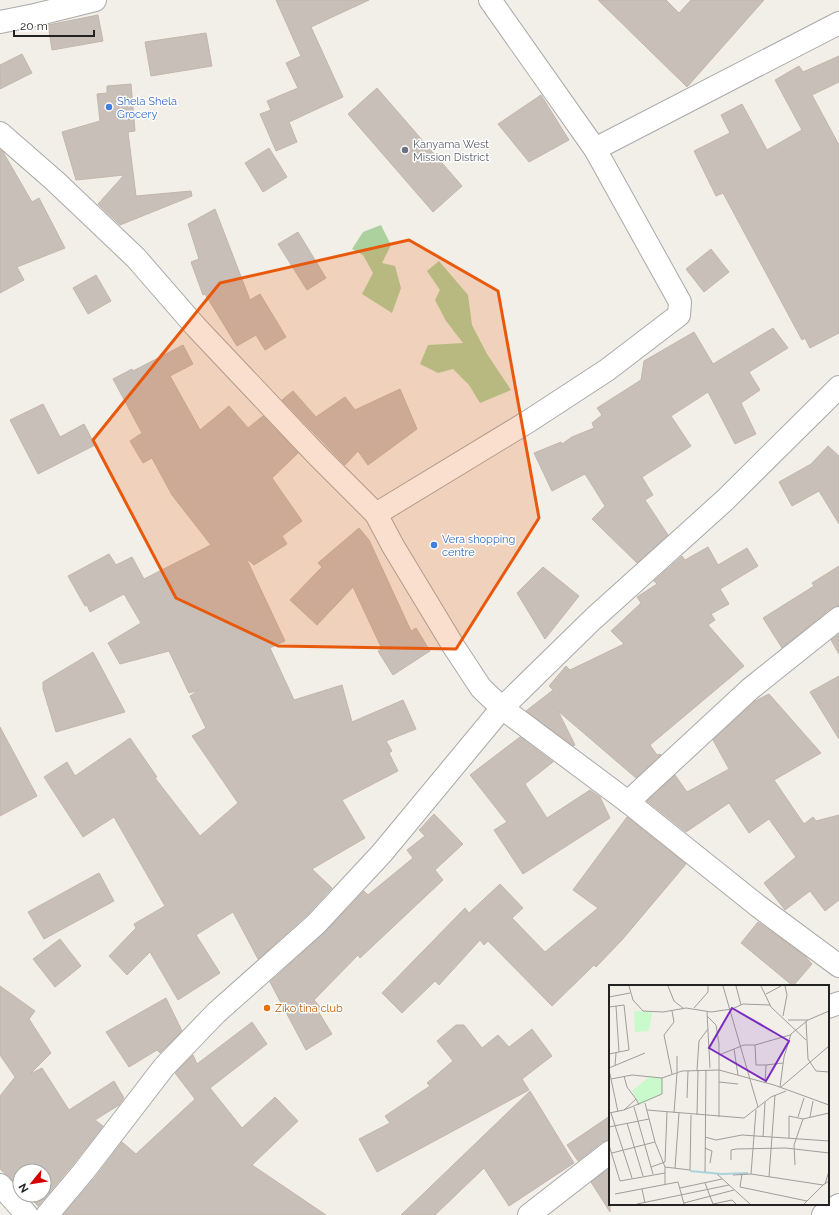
<svg xmlns="http://www.w3.org/2000/svg" width="839" height="1215" viewBox="0 0 839 1215" font-family="Raleway,sans-serif">
	<style>
		.forest { fill: #add19e }
		.building { fill: #c7bfb8; stroke: #c4b6ab }
		.lines { fill: none; stroke-linecap: round; stroke-linejoin: round }
		.street-casing { stroke: #a9a9a9; stroke-width: 24 }
		.street { stroke: #fff; stroke-width: 22 }
		.marked { fill: #e8590c; fill-opacity: 0.2; stroke: #e8590c; stroke-width: 3; stroke-linejoin: round }
		.shop-dot { fill: #3f7fe0; stroke: #fff; stroke-width: 1.5 }
		.worship-dot { fill: #6b7280; stroke: #fff; stroke-width: 1.5 }
		.food-dot { fill: #e8710a; stroke: #fff; stroke-width: 1.5 }
		.labels { text-anchor: middle; dominant-baseline: central; stroke-width: 3; stroke-linejoin: round; paint-order: stroke }
		.shop-label { font-size: 11px; fill: #366cbe; stroke: #fff; text-anchor: start }
		.worship-label { font-size: 11px; fill: #5b616d; stroke: #fff; text-anchor: start }
		.food-label { font-size: 11px; fill: #c56008; stroke: #fff; text-anchor: start }
		.inset-river { fill: none; stroke: #aad3df; stroke-width: 2 }
		.inset-road { fill: none; stroke: #9f9d99; stroke-width: 1 }
		.view { fill: #7b2cbf; fill-opacity: 0.15; stroke: #7b2cbf; stroke-width: 2 }
		.inset-edge { fill: none; stroke: #222; stroke-width: 2 }
	</style>
	<rect width="100%" height="100%" fill="#f2efe9"/>
	<g class="forest">
		<polygon points="381,225 391,245 382,263 395,266 401,288 392,313 362,294 373,273 363,255 352,249 363,232"/>
		<polygon points="439,261 468,295 472,325 487,354 511,390 480,403 469,385 453,369 438,373 420,364 428,345 463,343 446,321 435,300 440,290 427,271"/>
	</g>
	<g class="building">
		<polygon points="276,0 369,0 311,27 343,97 289,122 297,142 276,151 260,114 271,110 267,101 298,88 286,63 301,56"/>
		<polygon points="598,0 666,0 679,13 691,0 764,0 687,87"/>
		<polygon points="98,15 103,41 52,50 48,25"/>
		<polygon points="206,33 212,66 151,76 145,42"/>
		<polygon points="22,54 32,73 0,89 0,65"/>
		<polygon points="839,56 839,82 812,95 839,145 839,333 810,348 805,338 802,340 723,193 716,196 694,151 730,133 721,115 742,104 767,150 802,130 775,80 799,66 803,72"/>
		<polygon points="131,84 135,131 128,132 136,196 191,191 192,196 120,225 98,204 124,175 76,180 62,132 100,121 97,94 107,93 107,86"/>
		<polygon points="377,88 462,186 433,212 348,114"/>
		<polygon points="541,95 569,140 529,162 498,124"/>
		<polygon points="269,148 287,177 263,192 245,163"/>
		<polygon points="0,150 3,152 32,202 39,198 65,248 17,267 24,280 0,293"/>
		<polygon points="215,209 250,300 260,294 286,337 265,350 256,335 237,346 205,294 203,295 191,262 199,259 188,224"/>
		<polygon points="298,232 326,278 307,290 278,244"/>
		<polygon points="711,249 729,272 704,292 686,269"/>
		<polygon points="96,275 111,301 88,314 73,288"/>
		<polygon points="773,328 788,348 749,372 760,390 741,403 756,434 735,444 708,392 671,416 691,446 642,477 653,495 645,500 668,535 637,563 592,519 605,506 585,474 552,491 534,453 561,442 562,444 572,437 594,428 592,423 602,415 597,408 641,380 644,361 694,332 713,364"/>
		<polygon points="183,345 193,364 170,376 200,430 229,406 248,428 263,416 298,453 272,478 302,521 282,536 287,544 254,565 246,558 285,641 270,648 294,700 342,685 352,722 403,700 416,729 386,741 392,751 389,753 398,771 342,800 365,838 312,869 332,888 307,915 258,959 233,912 196,935 220,973 178,1000 150,952 127,975 109,956 136,928 134,924 165,906 114,817 83,837 44,777 67,762 75,776 130,738 157,777 155,778 200,836 238,803 192,736 206,728 190,696 199,690 189,693 169,651 120,664 108,643 141,623 124,594 90,612 87,605 85,606 68,576 109,554 116,565 132,557 144,579 211,545 172,495 152,458 143,463 130,441 142,433 113,379 132,369 133,371"/>
		<polygon points="400,389 417,429 368,465 358,451 345,465 282,400 293,391 316,417 345,397 355,410"/>
		<polygon points="43,404 60,437 84,424 95,445 38,474 10,420"/>
		<polygon points="828,446 839,456 839,524 819,491 792,506 779,482 811,464"/>
		<polygon points="359,528 369,540 411,631 416,628 430,651 393,675 378,651 382,649 353,587 317,625 290,600 322,567 318,563"/>
		<polygon points="708,547 718,565 747,548 758,566 720,589 729,604 711,614 715,620 708,625 744,666 650,745 657,755 660,754 661,755 636,778 558,711 575,745 573,746 526,711 553,690 549,686 566,666 570,670 624,644 611,631 641,603 637,597 657,584 654,581 682,556 685,560"/>
		<polygon points="839,566 839,606 831,608 782,648 763,618 814,586 812,583"/>
		<polygon points="543,567 579,596 545,639 517,593"/>
		<polygon points="839,634 839,654 831,640"/>
		<polygon points="93,652 125,712 56,732 43,689 43,682"/>
		<polygon points="839,676 839,739 810,692"/>
		<polygon points="769,694 821,753 774,780 804,824 813,817 816,821 839,815 839,900 825,911 810,891 785,910 764,883 796,857 769,819 749,833 729,803 686,832 647,801 675,775 687,792 729,769 713,740 755,701"/>
		<polygon points="0,727 37,796 0,816"/>
		<polygon points="520,737 553,762 525,784 547,818 590,790 600,797 610,818 523,874 494,830 507,822 470,775"/>
		<polygon points="434,814 463,844 435,870 443,880 360,958 358,955 314,1000 321,1008 318,1011 332,1034 306,1050 270,982 324,933 364,891 368,895 413,858 407,850 425,836 419,830"/>
		<polygon points="627,817 686,864 622,940 596,967 594,965 552,1006 488,941 484,945 480,940 439,985 435,981 402,1013 382,993 465,908 469,913 500,884 523,908 512,918 545,952 598,908 573,890"/>
		<polygon points="99,873 114,901 44,939 28,912"/>
		<polygon points="758,922 804,955 812,964 793,986 741,943"/>
		<polygon points="60,939 81,966 55,987 33,959"/>
		<polygon points="0,986 35,1011 29,1019 51,1053 30,1074 42,1068 69,1110 114,1081 124,1098 119,1105 95,1120 103,1126 74,1163 38,1206 27,1195 44,1195 44,1171 20,1171 20,1188 9,1177 0,1169 0,1096 15,1077 0,1055"/>
		<polygon points="166,998 182,1031 160,1053 157,1050 129,1067 106,1032"/>
		<polygon points="252,1022 267,1044 210,1088 242,1128 275,1097 298,1121 252,1165 326,1215 63,1215 94,1179 122,1142 136,1154 195,1099 175,1073 193,1055 197,1064"/>
		<polygon points="456,1025 464,1025 482,1048 498,1035 509,1047 532,1029 552,1056 522,1079 529,1090 377,1172 359,1139 390,1123 385,1116 430,1086 427,1083 453,1061 437,1041"/>
		<polygon points="530,1091 574,1163 509,1206 484,1168 435,1215 401,1215"/>
		<polygon points="610,1116 610,1140 602,1142 578,1161 567,1145"/>
		<polygon points="610,1168 610,1212 591,1182"/>
	</g>
	<g class="lines">
		<g class="street-casing">
			<g id="street">
				<polyline points="490,0 595,149 839,23"/>
				<polyline points="0,22 35,15 95,0"/>
				<polyline points="0,133 55,181 136,258 196,327 316,454 376,514 393,546 454,647 481,688 502,708 628,802 758,906 839,966"/>
				<polyline points="376,514 529,421 607,370 679,315 680,302 595,149"/>
				<polyline points="628,802 750,689 839,618"/>
				<polyline points="828,1007 839,1003"/>
				<polyline points="0,1185 11,1197 27,1215"/>
				<polyline points="47,1215 84,1171 164,1067 216,1013 316,924 382,853 502,708 593,619 725,500 839,387"/>
				<polyline points="529,1215 610,1152"/>
				<polyline points="823,1215 839,1205"/>
			</g>
		</g>
		<use href="#street" class="street"/>
	</g>
	<path class="marked" d="M 409,240 L 498,291 L 539,518 L 456,649 L 278,646 L 176,598 L 93,440 L 220,283 Z"/>
	<g class="shop-dot">
		<circle cx="109" cy="107" r="4"/>
		<circle cx="434" cy="545" r="4"/>
	</g>
	<circle class="worship-dot" cx="405" cy="150" r="4"/>
	<circle class="food-dot" cx="267" cy="1008" r="4"/>
	<g class="labels">
		<g class="shop-label">
			<text x="117" y="101">Shela Shela<tspan x="117" dy="13">Grocery</tspan></text>
			<text x="442" y="539">Vera shopping<tspan x="442" dy="13">centre</tspan></text>
		</g>
		<g class="worship-label">
			<text x="413" y="144">Kanyama West<tspan x="413" dy="13">Mission District</tspan></text>
		</g>
		<g class="food-label">
			<text x="275" y="1008">Ziko tina club</text>
		</g>
	</g>
	<g transform="translate(609 985)">
		<rect width="220" height="220" fill="#f2efe9"/>
		<path d="M 25,26 L 43,27 L 40,46 L 26,47 ZM 40,92 L 53,93 L 53,108 L 31,120 L 23,106 Z" fill="#c8facc"/>
		<path class="inset-river" d="M 81,186 L 113,189 L 139,188"/>
		<path class="inset-road" d="M 20,1 L 24,15 L 34,26 L 54,27 L 77,23 L 102,27 L 123,24 L 134,19 L 161,20M 59,1 L 65,16 L 74,23M 114,1 L 149,122M 127,1 L 132,20M 152,1 L 162,22 L 197,55M 157,9 L 172,1M 0,12 L 21,8M 7,21 L 10,67M 0,22 L 15,20 L 20,65 L 0,69M 85,23 L 99,7 L 99,1M 98,27 L 101,83M 98,31 L 107,40 L 110,59 L 110,132M 174,31 L 178,10 L 176,1M 179,35 L 199,35M 197,36 L 199,74 L 207,86 L 220,87M 146,60 L 147,80 L 157,80M 125,64 L 129,90M 110,70 L 135,60 L 146,60 L 181,50M 6,81 L 7,68M 0,83 L 36,68M 0,85 L 2,94 L 23,90 L 53,93 L 73,86 L 110,85 L 165,100 L 220,120M 88,85 L 90,56 L 99,44M 68,87 L 68,71M 63,89 L 55,50 L 65,37 L 63,26M 15,91 L 18,102 L 27,114M 2,94 L 9,127M 110,97 L 129,99M 156,98 L 157,80 L 174,78M 171,102 L 175,72 L 182,49 L 199,35 L 220,26M 172,102 L 220,61M 78,113 L 79,86M 36,118 L 46,157 L 56,182 L 56,199M 25,122 L 44,189M 15,125 L 53,109 L 53,93M 38,125 L 135,133 L 162,112 L 177,106M 0,128 L 15,125 L 27,114 L 30,120M 2,128 L 23,193M 65,128 L 68,88M 88,130 L 89,85M 189,132 L 195,113M 201,132 L 204,116M 18,138 L 34,191M 0,142 L 40,134M 96,152 L 107,155 L 133,150 L 220,156M 154,152 L 156,117M 180,153 L 180,131 L 194,134 L 220,128M 0,160 L 11,196 L 56,188M 96,163 L 103,166 L 101,178M 3,168 L 46,157M 122,175 L 122,165 L 127,164 L 177,163 L 220,168M 186,180 L 185,160 L 194,134M 42,182 L 56,177 L 58,127M 56,182 L 81,185 L 82,130M 66,183 L 70,128M 96,187 L 97,85M 108,189 L 141,219M 133,189 L 131,202 L 198,216M 142,189 L 147,125M 124,190 L 142,189 L 214,200 L 220,196M 160,192 L 166,110M 96,198 L 104,219M 216,199 L 220,186M 71,203 L 113,194M 33,204 L 36,218M 6,209 L 69,197 L 75,219M 75,218 L 125,205M 28,219 L 120,200M 104,219 L 123,215 L 127,219M 195,219 L 214,200"/>
		<path class="view" d="M 123,23 L 180,56 L 157,96 L 100,63 Z"/>
		<rect width="220" height="220" class="inset-edge"/>
	</g>
	<g transform="translate(32 1183) rotate(240)"><circle r="19" fill="#ffffff" stroke="#a7a7a7"/>
	<path d="M0-3L7 15L0 10L-7 15Z" fill="#d40000"/>
	<text y="-6" font-size="11" font-weight="bold" text-anchor="middle" fill="#222222">N</text>
	</g>
	<path d="M14 30v6h80v-6" fill="none" stroke="#222222" stroke-width="2"/>
	<text x="20" y="30" font-size="12" fill="#222222" stroke="#ffffff" stroke-width="3" paint-order="stroke">20 m</text>
</svg>
